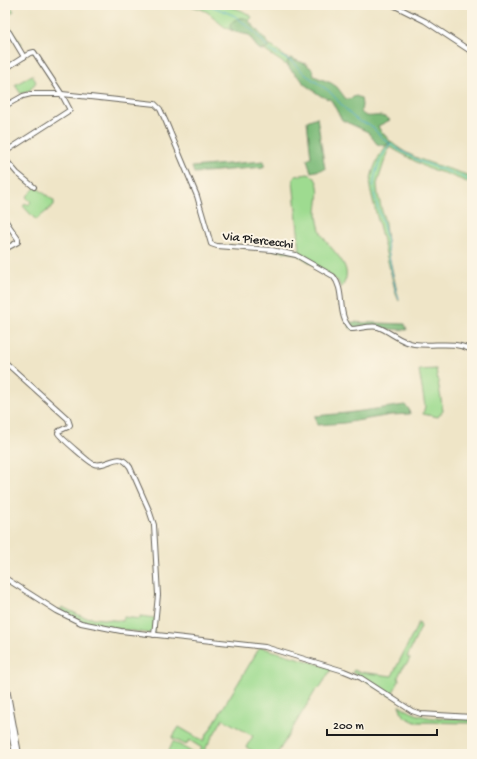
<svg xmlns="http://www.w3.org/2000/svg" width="477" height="759" viewBox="0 0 477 759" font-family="'Gochi Hand',sans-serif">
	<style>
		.green { fill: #9edb90; stroke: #5d7c56 }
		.forest { fill: #7ebb7a; stroke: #4d6c4b }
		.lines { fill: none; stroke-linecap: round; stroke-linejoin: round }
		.stream { stroke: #4faacd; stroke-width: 1 }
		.street-casing { stroke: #666258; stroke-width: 6 }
		.highway-casing { stroke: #666258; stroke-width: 10 }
		.street { stroke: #fff; stroke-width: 4 }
		.highway { stroke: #fff; stroke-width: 8 }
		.labels { text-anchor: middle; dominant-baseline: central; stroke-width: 4; stroke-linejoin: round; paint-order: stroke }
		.street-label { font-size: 13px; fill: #1c1c1c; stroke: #fcf5e5 }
	</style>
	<rect width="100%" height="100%" fill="#fcf5e5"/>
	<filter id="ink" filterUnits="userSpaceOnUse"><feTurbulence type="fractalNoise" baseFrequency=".025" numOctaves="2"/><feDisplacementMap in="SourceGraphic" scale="8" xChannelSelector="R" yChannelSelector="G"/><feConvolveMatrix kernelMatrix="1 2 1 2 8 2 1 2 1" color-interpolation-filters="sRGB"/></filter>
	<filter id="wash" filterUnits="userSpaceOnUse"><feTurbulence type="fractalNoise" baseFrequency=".012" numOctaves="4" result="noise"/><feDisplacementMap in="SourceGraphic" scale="16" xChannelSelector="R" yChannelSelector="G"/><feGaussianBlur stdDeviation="0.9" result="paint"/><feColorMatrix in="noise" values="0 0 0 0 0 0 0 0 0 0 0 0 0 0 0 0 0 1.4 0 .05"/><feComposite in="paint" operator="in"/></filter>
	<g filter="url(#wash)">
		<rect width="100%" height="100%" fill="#efe5c7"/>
		<g class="green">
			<polygon points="5,5 9,5 14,11 7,16 8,24 21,44 19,45 5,22"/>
			<path d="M 185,5 C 208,5 233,2 252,17 L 249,21 C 241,16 235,18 230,26 L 233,31 C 219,26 217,18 207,12 C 201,8 193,6 185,5 Z"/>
			<polygon points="270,45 288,59 288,66 264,50 270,47"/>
			<polygon points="32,75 36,82 30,90 21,94 15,85"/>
			<path d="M 391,142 C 414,162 445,166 472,177 L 472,184 L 447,174 L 427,168 L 390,147 L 388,150 L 377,184 L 378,195 L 385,223 L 388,251 L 399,301 L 396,294 L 370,188 C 370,174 379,150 391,142 Z"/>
			<path d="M 308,174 C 323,178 318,200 317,212 C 317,219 319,227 321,233 C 330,252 358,266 341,288 L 338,281 L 297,254 L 273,250 L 274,247 L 300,251 L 293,180 L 295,176 Z"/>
			<polygon points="36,187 54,201 54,205 36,220 23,206 26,203 28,205 31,202 26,197"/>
			<polygon points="436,369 443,411 438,417 423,414 425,406 419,370"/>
			<polygon points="62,607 83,617 123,621 124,617 140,619 140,616 155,618 154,634 119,629 83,622 60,610"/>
			<polygon points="419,622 421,627 407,657 410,658 407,664 404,665 398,677 399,681 391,696 352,672 354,670 360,672 392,676"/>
			<polygon points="260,647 332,668 319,689 317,688 277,754 258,754 246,747 253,736 223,719 202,754 198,754 202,748 189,740 186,745 172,738 179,727 203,741"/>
			<path d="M 399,705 C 425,723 443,717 472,719 L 472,723 L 415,722 L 403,716 Z"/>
			<polygon points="173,741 195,754 170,754 168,753"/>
		</g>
		<g class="forest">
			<path d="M 245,18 L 249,21 L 270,45 L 270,47 C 257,56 255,42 249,35 L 235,32 L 230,28 C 230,20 238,18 245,18 Z"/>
			<path d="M 290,58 L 306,64 L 313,70 L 314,76 L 331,83 L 337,87 L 346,99 L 349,99 L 356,96 L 361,98 L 362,105 L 361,112 C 367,119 372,115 380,116 C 383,116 387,118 389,119 L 390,120 L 378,126 L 380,130 L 391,142 L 385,146 L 377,144 L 368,132 L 342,120 L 331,100 L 321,96 L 304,84 L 301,79 L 290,69 L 287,63 Z"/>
			<polygon points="317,117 325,169 311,172 307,159 311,157 307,121"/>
			<polygon points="264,161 264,167 194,173 192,167"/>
			<polygon points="347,322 405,324 407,330 385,329 382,327 351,329"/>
			<polygon points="405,405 409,409 410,414 391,415 344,423 317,425 315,416 347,413"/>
		</g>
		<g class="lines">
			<g class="stream">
				<polyline points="209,5 235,16 245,24 254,32 272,52 291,61 306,75 329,91 352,116 360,122 369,124 375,130 382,138 396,148 419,161 463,177 472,182"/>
				<path d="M 390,144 C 382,154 376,168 374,181 C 372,195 379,210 383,223 C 389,248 390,274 399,299"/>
			</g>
		</g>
	</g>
	<g filter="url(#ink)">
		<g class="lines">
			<g class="street-casing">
				<g id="street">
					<polyline points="393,5 425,21 472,52"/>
					<polyline points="5,34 9,32 24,57"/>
					<polyline points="5,69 30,53 34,52 61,93 70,110 5,152"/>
					<path d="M 5,106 L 23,96 L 31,94 L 62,94 L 155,104 L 160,109 L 166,122 L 197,196 L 211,244 L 217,246 L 272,250 L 296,255 L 333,276 C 346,291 336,315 351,329 C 359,329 370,325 378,327 C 391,332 400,342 414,344 C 435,347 452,340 472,350"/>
					<polyline points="5,159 17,173 34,187"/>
					<polyline points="5,220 18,239 18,242 5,249"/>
					<path d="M 5,362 L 68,419 L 70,425 L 68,427 L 59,431 L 58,433 C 60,437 91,464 94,464 C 109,468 118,449 130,467 L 149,510 L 154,525 L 158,595 L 154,635"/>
					<polyline points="5,578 57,611 81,623 121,631 265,647 344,671 361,678 412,711 421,714 472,717"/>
				</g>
			</g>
			<g class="highway-casing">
				<polyline id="highway" points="5,689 17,754"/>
			</g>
			<use href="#street" class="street"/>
			<use href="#highway" class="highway"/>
		</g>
	</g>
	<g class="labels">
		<g class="street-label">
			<text transform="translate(258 241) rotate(7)">Via Piercecchi</text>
		</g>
	</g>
	<rect width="477" height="759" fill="none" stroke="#fcf5e5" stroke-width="20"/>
	<path d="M327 729v6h110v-6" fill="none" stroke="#1c1c1c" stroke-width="2"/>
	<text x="333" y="729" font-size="12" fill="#1c1c1c" stroke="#fcf5e5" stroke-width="3" paint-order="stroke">200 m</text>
</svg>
